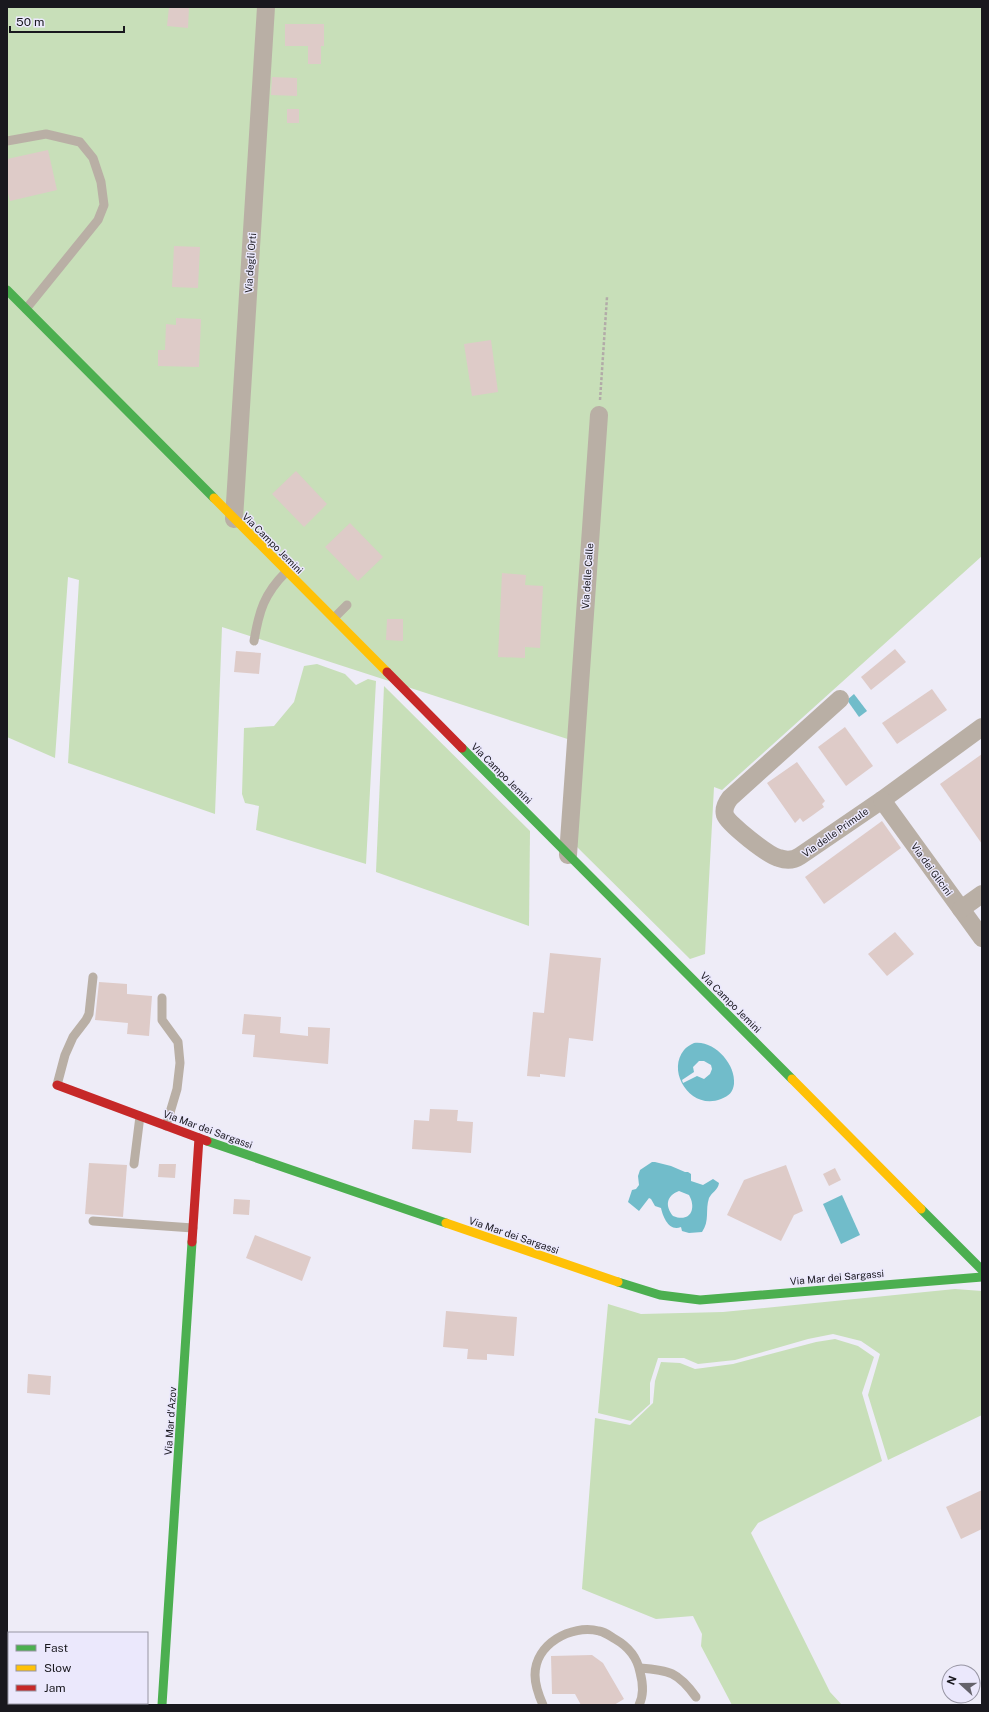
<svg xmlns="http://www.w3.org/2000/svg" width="989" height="1712" viewBox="0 0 989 1712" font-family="'Public Sans',sans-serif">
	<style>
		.green { fill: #c8dfb9 }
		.water { fill: #71bcca; fill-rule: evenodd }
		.pier { fill: #eeecf7 }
		.building { fill: #decbc8 }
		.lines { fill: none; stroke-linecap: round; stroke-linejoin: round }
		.path { stroke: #b2aba8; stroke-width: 2.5; stroke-dasharray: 3 2; stroke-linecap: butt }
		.lane { stroke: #b9afa5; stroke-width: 9 }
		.street { stroke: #b9afa5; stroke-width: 18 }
		.fast { stroke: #4caf50; stroke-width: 9 }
		.slow { stroke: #ffc107; stroke-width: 9 }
		.jam { stroke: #c62828; stroke-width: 9 }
		.labels { text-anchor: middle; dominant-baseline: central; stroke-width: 3; stroke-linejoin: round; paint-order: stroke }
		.street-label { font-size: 10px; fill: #19181e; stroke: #ebe8fc }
	</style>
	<rect width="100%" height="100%" fill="#eeecf7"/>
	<g class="green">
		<polygon points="7,7 982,7 982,556 722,790 714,787 705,954 690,959 576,846 583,744 222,627 215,814 68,763 79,580 68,577 55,758 7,737"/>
		<polygon points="317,664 345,674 356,685 368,679 376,681 366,864 256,830 259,806 245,803 242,794 244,728 274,726 294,702 304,666"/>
		<polygon points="384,686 530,831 529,926 376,872"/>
		<polygon points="955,1289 982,1291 982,1415 888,1460 868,1395 880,1354 861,1341 833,1334 808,1339 735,1360 698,1364 684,1358 658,1358 650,1383 650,1404 631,1421 598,1413 608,1304 641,1314 723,1312"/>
		<polygon points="835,1339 858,1346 874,1357 862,1393 882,1461 758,1523 751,1533 830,1692 842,1705 732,1705 701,1646 702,1634 693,1616 656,1619 582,1589 595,1418 630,1425 653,1403 655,1381 661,1362 680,1363 695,1369 733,1364 816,1342"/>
	</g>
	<g class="water">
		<polygon points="854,694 867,711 859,717 847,700"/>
		<path d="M 694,1043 C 714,1040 736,1064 734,1084 C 733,1092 729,1096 721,1099 C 691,1111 666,1072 684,1050 C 686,1047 690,1045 694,1043 Z"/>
		<path d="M 652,1162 L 655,1162 L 671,1166 L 685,1172 L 688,1172 L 691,1174 L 691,1181 L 703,1185 L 713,1179 L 719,1183 C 718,1190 712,1192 709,1198 C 705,1210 710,1221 702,1232 L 689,1233 L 682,1231 L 681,1227 C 669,1232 663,1217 661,1208 L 655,1206 L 651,1199 L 649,1198 L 639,1211 L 628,1202 L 632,1190 L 636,1189 L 639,1185 L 638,1176 L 640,1170 ZM 679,1191 L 689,1195 C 697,1209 690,1223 673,1216 C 665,1206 666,1196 679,1191 Z"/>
		<polygon points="842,1195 860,1235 841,1244 823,1204"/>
	</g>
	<polygon class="pier" points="699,1061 704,1061 711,1065 712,1069 710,1074 704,1079 697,1076 683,1083 682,1080 694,1072 693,1067"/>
	<g class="building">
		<polygon points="169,7 189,7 188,28 167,26"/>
		<polygon points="285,24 324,24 324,46 321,46 321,64 308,64 308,46 285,46"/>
		<polygon points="272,77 297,78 297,96 271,95"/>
		<rect x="287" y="109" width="12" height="14"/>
		<polygon points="48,150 57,190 10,201 7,189 7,159"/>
		<polygon points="174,246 200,247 198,288 172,287"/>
		<polygon points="176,318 201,319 199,367 158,366 158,350 165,350 166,324 176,325"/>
		<polygon points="491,340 498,392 472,396 464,344"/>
		<polygon points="296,471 327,504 304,527 272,494"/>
		<polygon points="350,523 383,557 358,581 325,547"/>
		<polygon points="502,573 526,575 525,585 543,586 540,648 525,647 525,658 498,657"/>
		<polygon points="387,619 403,619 403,641 386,640"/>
		<polygon points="895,649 906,662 871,690 861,677"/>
		<polygon points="236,651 261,653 259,674 234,672"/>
		<polygon points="932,689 947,710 897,744 882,723"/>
		<polygon points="845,727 873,766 846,786 818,747"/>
		<polygon points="982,754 982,844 940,784"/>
		<polygon points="797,762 825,801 822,804 824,807 813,815 803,822 800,818 795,823 767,783"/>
		<polygon points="882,821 901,848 824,904 805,877"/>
		<polygon points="895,932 914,954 887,976 868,954"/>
		<polygon points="550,953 601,958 593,1041 569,1038 565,1077 540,1074 540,1077 527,1076 533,1012 544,1013"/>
		<polygon points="99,982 127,984 127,994 152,996 149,1036 127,1034 128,1023 95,1020"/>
		<polygon points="244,1014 281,1017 280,1033 308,1036 308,1027 330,1028 328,1064 253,1057 255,1035 242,1034"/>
		<polygon points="430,1109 458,1110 457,1121 473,1122 471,1153 412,1149 414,1120 429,1121"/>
		<polygon points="89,1163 127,1165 123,1217 85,1214"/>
		<polygon points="159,1164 176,1164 175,1178 158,1177"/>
		<polygon points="786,1165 803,1211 794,1215 781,1241 727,1215 744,1180"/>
		<polygon points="835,1168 841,1180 829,1186 823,1174"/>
		<polygon points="234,1199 250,1200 249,1215 233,1214"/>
		<polygon points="255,1235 311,1257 302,1281 246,1258"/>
		<polygon points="446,1311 517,1317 514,1356 487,1354 487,1360 467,1359 468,1349 443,1347"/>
		<polygon points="28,1374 51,1376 50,1395 27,1393"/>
		<polygon points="982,1490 982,1529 961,1539 946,1507"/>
		<polygon points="592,1655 603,1663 624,1699 614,1705 581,1705 575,1694 552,1694 551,1656"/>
	</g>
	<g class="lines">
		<polyline class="path" points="600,400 607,297"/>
		<g class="lane">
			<polyline points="7,141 46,134 80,142 93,158 101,182 104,205 98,220 26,309"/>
			<polyline points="334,618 347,605"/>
			<path d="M 254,641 C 259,611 264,594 286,572"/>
			<polyline points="162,998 162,1020 178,1042 180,1063 177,1089 166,1126"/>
			<polyline points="57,1085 65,1055 73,1037 86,1020 89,1014 93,977"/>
			<polyline points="134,1164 140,1116"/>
			<polyline points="93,1221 193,1228"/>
			<path d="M 640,1668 C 669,1670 678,1672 696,1697"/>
			<path d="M 543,1705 C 539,1696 535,1685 535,1675 C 535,1644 571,1624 599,1631 C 605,1632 610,1636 615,1639 C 629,1647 637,1657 640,1672 C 643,1683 644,1695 639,1705"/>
		</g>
		<g class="street">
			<polyline points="234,519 266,7"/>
			<path d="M 840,699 L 730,798 C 727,802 723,808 725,815 C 728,824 769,856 779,858 C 787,861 794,860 800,856 L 882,800 L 982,727"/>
			<polyline points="882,800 982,938"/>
			<polyline points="568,855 599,415"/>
			<polyline points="961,909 982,894"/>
		</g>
		<g class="fast">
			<polyline points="7,290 214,498"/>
			<polyline points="462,748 792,1079"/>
			<polyline points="207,1141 446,1223"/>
			<polyline points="921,1209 982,1270"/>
			<polyline points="618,1282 660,1295 700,1300 982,1277"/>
			<polyline points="162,1705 192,1242"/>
		</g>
		<g class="slow">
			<polyline points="214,498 387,672"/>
			<polyline points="792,1079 921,1209"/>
			<polyline points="446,1223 618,1282"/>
		</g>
		<g class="jam">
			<polyline points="387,672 462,748"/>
			<polyline points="57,1085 207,1141"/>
			<polyline points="192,1242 199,1138"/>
		</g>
	</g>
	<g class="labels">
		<g class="street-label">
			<text transform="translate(250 263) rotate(-86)">Via degli Orti</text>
			<text transform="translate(273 543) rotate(45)">Via Campo Jemini</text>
			<text transform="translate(587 576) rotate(-86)">Via delle Calle</text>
			<text transform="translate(502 773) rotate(45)">Via Campo Jemini</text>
			<text transform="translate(835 832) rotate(-35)">Via delle Primule</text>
			<text transform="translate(932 869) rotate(54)">Via dei Glicini</text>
			<text transform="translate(731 1002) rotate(45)">Via Campo Jemini</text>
			<text transform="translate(208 1129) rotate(20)">Via Mar dei Sargassi</text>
			<text transform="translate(514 1235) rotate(19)">Via Mar dei Sargassi</text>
			<text transform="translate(837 1277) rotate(-5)">Via Mar dei Sargassi</text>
			<text transform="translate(170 1421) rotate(-86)">Via Mar d'Azov</text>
		</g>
	</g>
	<rect width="989" height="1712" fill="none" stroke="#19181e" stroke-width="16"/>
	<rect x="8" y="1632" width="140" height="72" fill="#ebe8fc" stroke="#9795a3"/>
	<rect x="16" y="1645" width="20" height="6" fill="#4caf50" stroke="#9795a3"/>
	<text x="44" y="1652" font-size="12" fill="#19181e">Fast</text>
	<rect x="16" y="1665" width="20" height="6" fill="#ffc107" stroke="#9795a3"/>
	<text x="44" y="1672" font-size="12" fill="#19181e">Slow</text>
	<rect x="16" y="1685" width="20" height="6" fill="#c62828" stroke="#9795a3"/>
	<text x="44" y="1692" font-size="12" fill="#19181e">Jam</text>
	<g transform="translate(961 1684) rotate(291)"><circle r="19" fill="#ebe8fc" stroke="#9795a3"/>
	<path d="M0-3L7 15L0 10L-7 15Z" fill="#64626a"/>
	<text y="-6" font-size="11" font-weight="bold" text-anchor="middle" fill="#19181e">N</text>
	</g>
	<path d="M10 26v6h114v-6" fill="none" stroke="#19181e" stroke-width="2"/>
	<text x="16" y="26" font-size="12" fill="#19181e" stroke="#ebe8fc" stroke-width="3" paint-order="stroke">50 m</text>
</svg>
